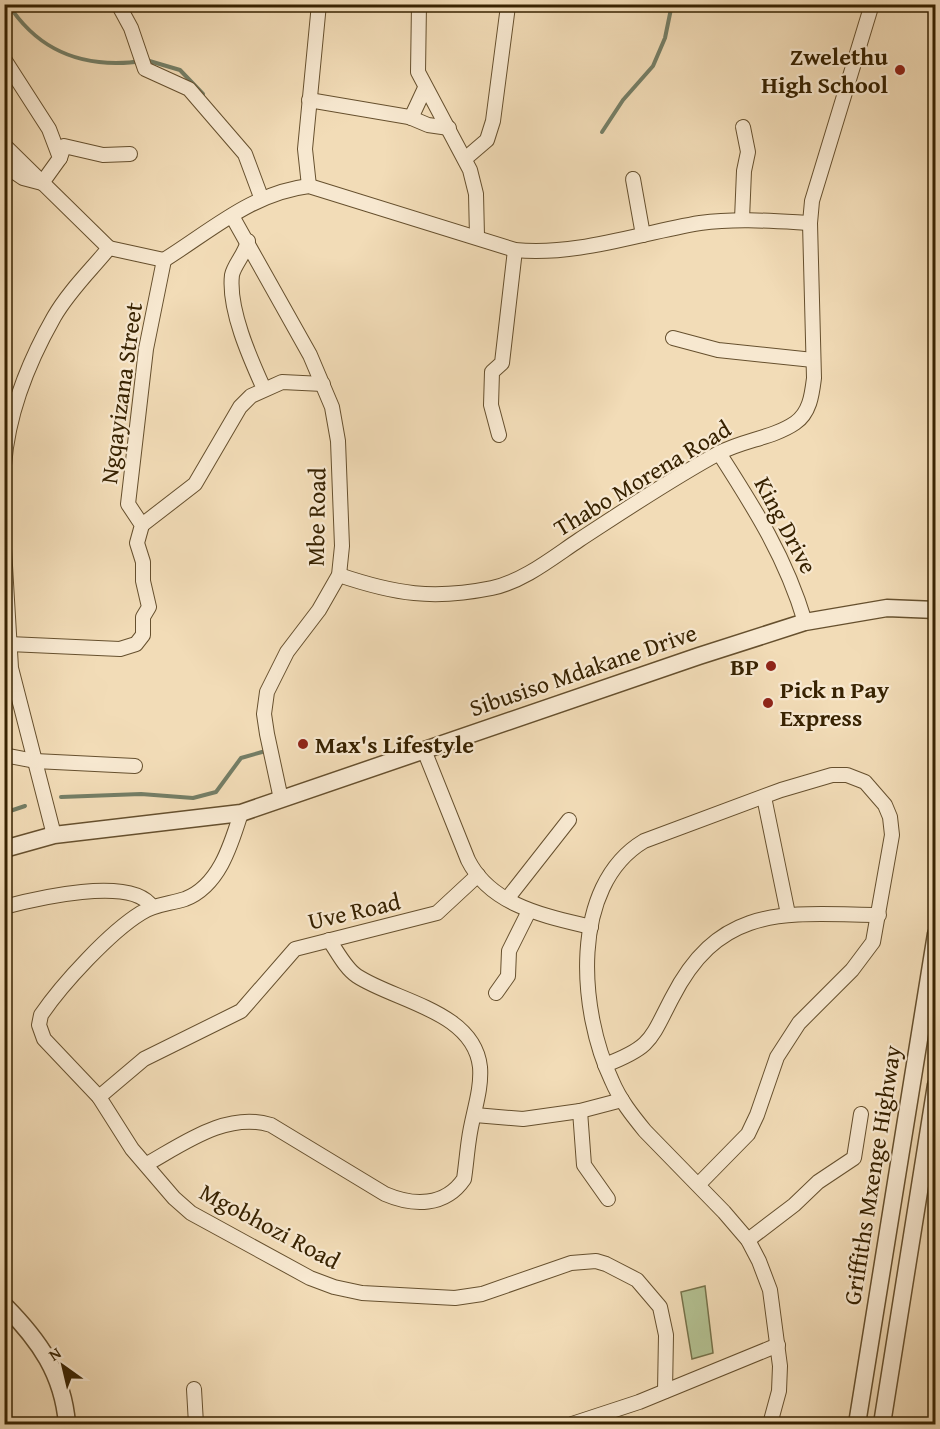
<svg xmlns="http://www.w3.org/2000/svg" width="940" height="1429" viewBox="0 0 940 1429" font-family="'Gentium Book Plus',serif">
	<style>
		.green { fill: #b4c293; stroke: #76724a; stroke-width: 1.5 }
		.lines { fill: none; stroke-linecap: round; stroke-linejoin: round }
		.stream { stroke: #747e66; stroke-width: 4 }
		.minor-casing { stroke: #66502e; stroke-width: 16 }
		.tertiary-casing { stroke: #66502e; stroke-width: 19 }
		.minor { stroke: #f7e8d0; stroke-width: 14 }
		.tertiary { stroke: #f7e8d0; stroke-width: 16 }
		.poi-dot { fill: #8f2418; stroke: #f7e8d0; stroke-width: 2 }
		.labels { text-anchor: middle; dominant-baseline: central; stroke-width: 4.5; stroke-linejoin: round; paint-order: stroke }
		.poi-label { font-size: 24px; font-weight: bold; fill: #372201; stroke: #f7e8d0; text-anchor: end }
		.street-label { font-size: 24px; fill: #372201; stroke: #f7e8d0 }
	</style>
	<rect width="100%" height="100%" fill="#f2dcb7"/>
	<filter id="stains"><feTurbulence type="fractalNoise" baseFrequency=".00333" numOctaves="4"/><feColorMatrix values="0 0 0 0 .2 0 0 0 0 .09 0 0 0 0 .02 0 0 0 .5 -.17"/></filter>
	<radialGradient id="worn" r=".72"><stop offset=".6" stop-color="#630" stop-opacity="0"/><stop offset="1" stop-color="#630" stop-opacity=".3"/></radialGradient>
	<polygon class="green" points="705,1286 713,1353 692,1359 681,1292"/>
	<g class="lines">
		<g class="stream">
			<path d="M 8,4 C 34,44 69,63 116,63 C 123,63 132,63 139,61"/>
			<polyline points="146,60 180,70 203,94"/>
			<polyline points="602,132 623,100 653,66 665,38 672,4"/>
			<polyline points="61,797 141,794 193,798 216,792 241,758 262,752"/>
			<polyline points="4,813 25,806"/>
		</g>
		<g class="minor-casing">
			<g id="minor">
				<polyline points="118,4 131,28 145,69 189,89 245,154 261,197"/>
				<polyline points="419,4 418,72 470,170 476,194 477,236"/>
				<polyline points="4,59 49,129 60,158 42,183 23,178 4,165"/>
				<polyline points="309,100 409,117 428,125 449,128"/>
				<polyline points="411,118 425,88"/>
				<polyline points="4,145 109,248"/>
				<polyline points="60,158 64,146 103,155 130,154"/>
				<polyline points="466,158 487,140 493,121 508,6"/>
				<polyline points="633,179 643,235"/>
				<polyline points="309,186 305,149 319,4"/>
				<polyline points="232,216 310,355 332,407 338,441 342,546 339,575 319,610 287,652 267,692 264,714 267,734 281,799"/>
				<polyline points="742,219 744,171 748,152 743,127"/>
				<path d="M 248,241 C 245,254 234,265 232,275 C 228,309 250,358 264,389"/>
				<path d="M 164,260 C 212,230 252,193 309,186 L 515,250 C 578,256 639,233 700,223 C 737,218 773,221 810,223"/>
				<polyline points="673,338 718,350 813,360"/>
				<polyline points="499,435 491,405 492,372 502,363 515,250"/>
				<path d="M 719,453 C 755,509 786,558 805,622"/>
				<path d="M 4,465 C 8,414 29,361 54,317 C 69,291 91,270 109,248 L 164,260"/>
				<polyline points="142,525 195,484 240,407 251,396 282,382 323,384"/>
				<polyline points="4,549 11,668 54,835"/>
				<path d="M 339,575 C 395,594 433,600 492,588 C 524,581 552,558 579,540 C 625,510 671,479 719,453 C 743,440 773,438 795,423 C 810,413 812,394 814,378 L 810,223 L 812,201 L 872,4"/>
				<polyline points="9,644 120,649 136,644 143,635 143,617 149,607 143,581 143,562 137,543 142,525 128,504 146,349 164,260"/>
				<path d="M 424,750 L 468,860 C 491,906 546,916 591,927"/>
				<polyline points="4,755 35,761 135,766"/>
				<polyline points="764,797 788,914"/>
				<path d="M 241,813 C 231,845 219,886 185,899 C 170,904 155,904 141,913 C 110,932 62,984 41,1015 L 39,1025 L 44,1039 L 99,1097 L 132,1149 L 174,1198 L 191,1213 L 310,1278 L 334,1287 L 362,1293 L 455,1298 L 482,1294 L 571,1263 L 596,1261 L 606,1264 L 637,1280 L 660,1307 L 666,1335 L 665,1391"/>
				<polyline points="507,899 569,820"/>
				<path d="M 4,907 C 34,899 132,875 152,907"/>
				<polyline points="496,993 508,976 509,951 529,911"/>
				<path d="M 605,1065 C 652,1047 650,1040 672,998 C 721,902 787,914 879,915"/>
				<polyline points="99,1097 144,1059 241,1011 295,949 437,913 478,875"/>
				<polyline points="580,1111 584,1165 608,1199"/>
				<polyline points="475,1115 523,1119 580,1111 622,1100"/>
				<path d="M 147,1164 C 183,1144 227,1111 271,1125 L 385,1194 C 413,1206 445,1207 464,1179 C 466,1166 467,1152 469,1139 C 472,1115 482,1091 480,1067 C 474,1011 395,1001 357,976 C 345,968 337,951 329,940"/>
				<path d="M 698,1185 L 748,1134 L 757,1115 L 777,1057 L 799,1023 L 852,970 L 873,942 L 892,835 L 890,817 L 885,805 L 865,782 L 847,775 L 832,775 L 781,790 L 644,841 C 569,886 579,1012 612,1081 C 620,1100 632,1115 645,1131 L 724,1212 L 748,1240 L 759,1261 L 770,1290 L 780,1366 L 779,1391 L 770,1424"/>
				<polyline points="748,1240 794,1205 818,1182 854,1158 861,1114"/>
				<polyline points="194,1389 196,1424"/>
				<polyline points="572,1424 639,1402 778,1345"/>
			</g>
		</g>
		<g class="tertiary-casing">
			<g id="tertiary">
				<polyline points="4,849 54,835 241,813 699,656 805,622 887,608 936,610"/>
				<path d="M 4,1305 C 39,1340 63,1374 67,1424"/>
				<polyline points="857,1424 936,934"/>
				<polyline points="882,1424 936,1085"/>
			</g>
		</g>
		<use href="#minor" class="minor"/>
		<use href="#tertiary" class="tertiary"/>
	</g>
	<g class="poi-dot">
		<circle cx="900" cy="70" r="6"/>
		<circle cx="771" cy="666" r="6"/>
		<circle cx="768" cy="703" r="6"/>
		<circle cx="303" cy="744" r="6"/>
	</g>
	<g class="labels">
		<g class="poi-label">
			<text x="888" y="56">Zwelethu<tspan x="888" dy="28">High School</tspan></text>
			<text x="759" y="666">BP</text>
			<text x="780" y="689" text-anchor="start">Pick n Pay<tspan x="780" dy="28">Express</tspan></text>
			<text x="315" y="744" text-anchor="start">Max's Lifestyle</text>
		</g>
		<g class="street-label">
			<text transform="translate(121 393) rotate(-82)">Ngqayizana Street</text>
			<text transform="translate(642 478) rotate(-31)">Thabo Morena Road</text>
			<text transform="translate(316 517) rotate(-89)">Mbe Road</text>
			<text transform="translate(786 525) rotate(62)">King Drive</text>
			<text transform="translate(583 670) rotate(-19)">Sibusiso Mdakane Drive</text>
			<text transform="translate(354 911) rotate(-13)">Uve Road</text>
			<text transform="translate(872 1175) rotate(-81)">Griffiths Mxenge Highway</text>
			<text transform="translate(270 1226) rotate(28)">Mgobhozi Road</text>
		</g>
	</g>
	<rect width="940" height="1429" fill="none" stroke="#f2dcb7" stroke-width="24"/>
	<rect x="6" y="6" width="928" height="1417" fill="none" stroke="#372201" stroke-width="3"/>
	<rect x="12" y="12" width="916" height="1405" fill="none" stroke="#372201" stroke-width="1.5"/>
	<g transform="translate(63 1366) rotate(326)" stroke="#f7e8d0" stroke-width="4.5" paint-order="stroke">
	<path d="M0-4.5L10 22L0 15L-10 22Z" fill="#372201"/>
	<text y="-9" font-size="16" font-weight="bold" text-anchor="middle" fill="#372201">N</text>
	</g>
	<rect width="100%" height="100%" filter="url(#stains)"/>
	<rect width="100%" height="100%" fill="url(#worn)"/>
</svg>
